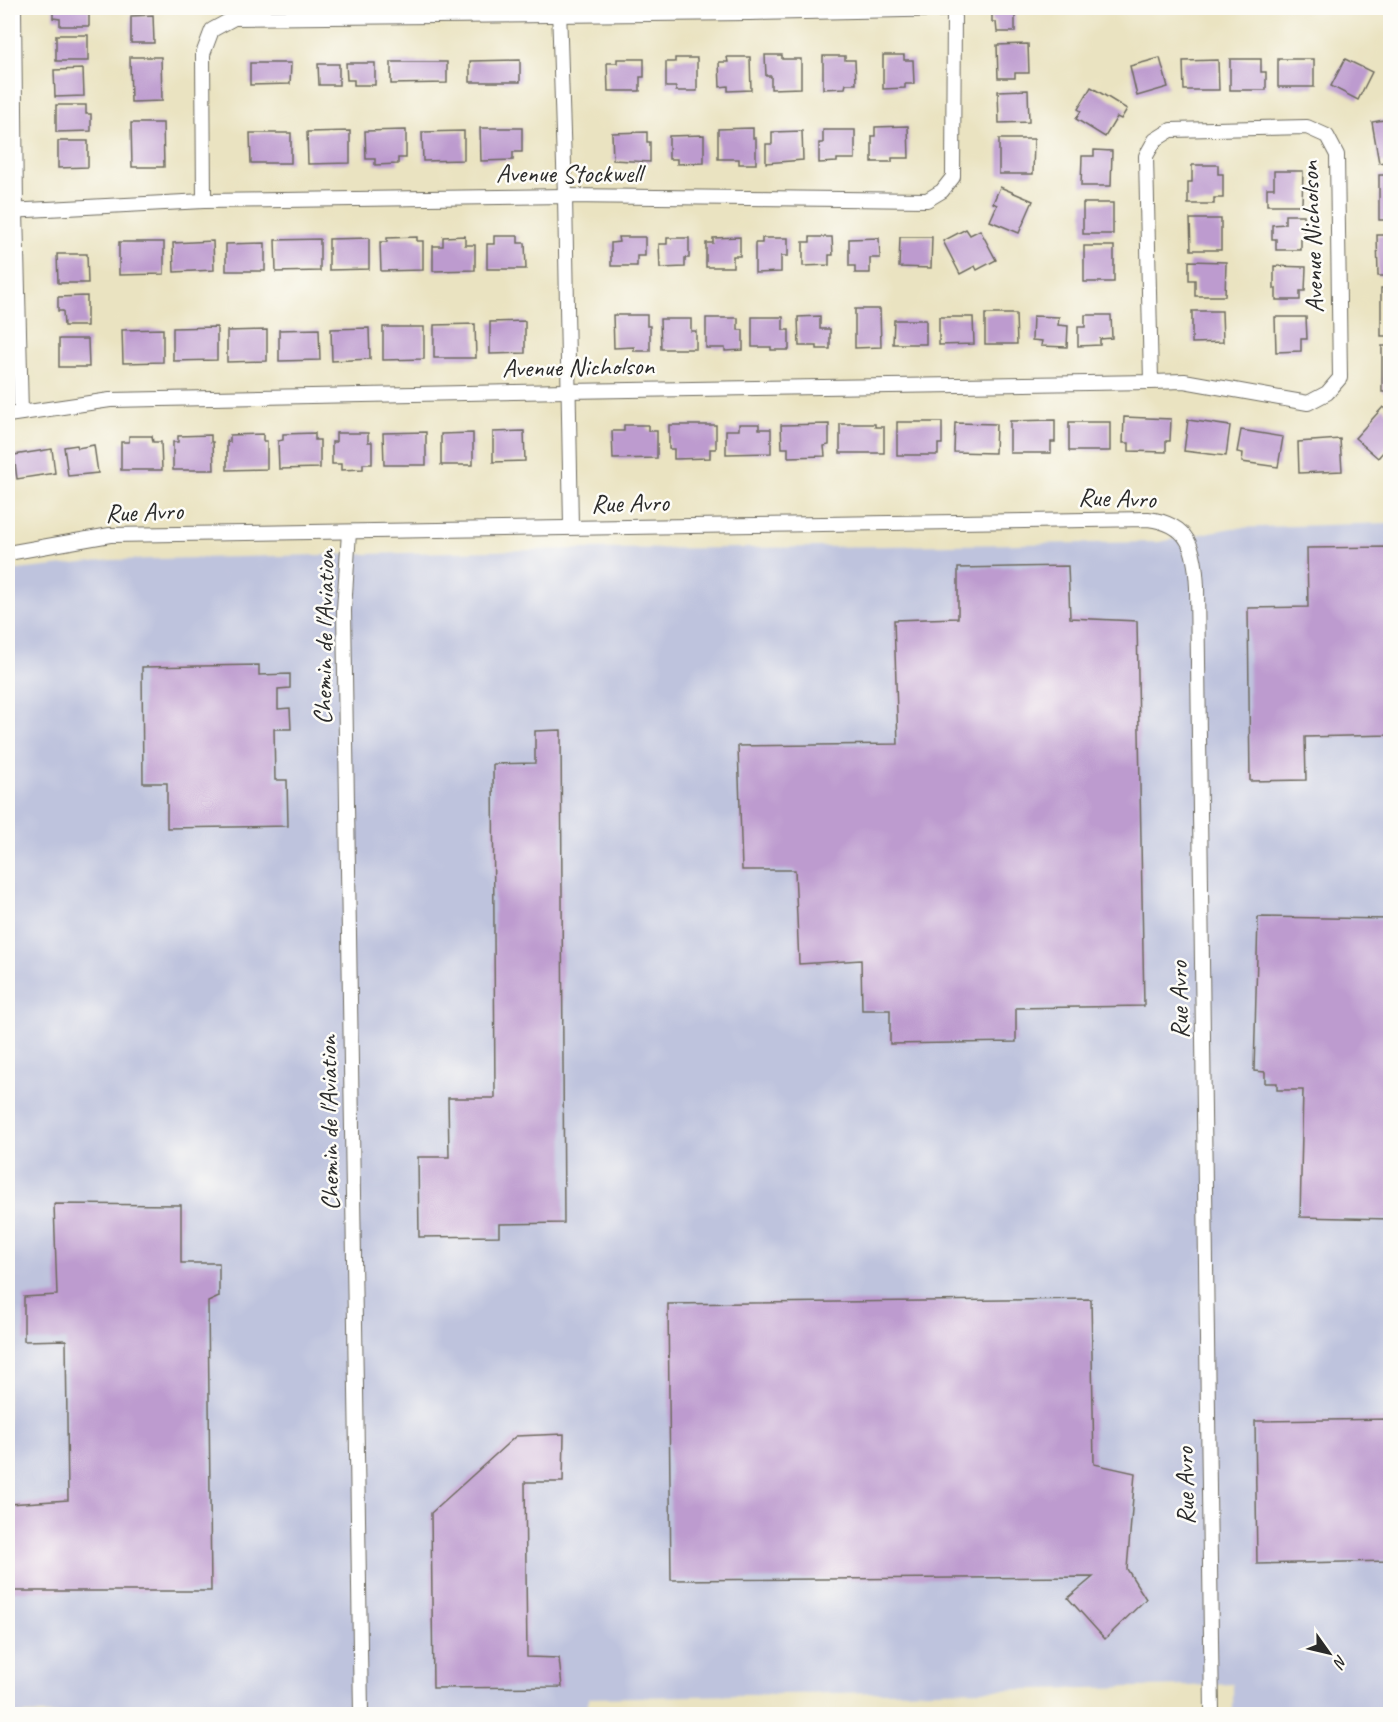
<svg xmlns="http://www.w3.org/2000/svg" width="1398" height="1722" viewBox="0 0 1398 1722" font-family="Caveat,sans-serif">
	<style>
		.industrial { fill: #bec3dd }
		.building { fill: #bd9bcf }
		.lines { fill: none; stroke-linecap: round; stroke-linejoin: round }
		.street-casing { stroke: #6e6b60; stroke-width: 16 }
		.street { stroke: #fff; stroke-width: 14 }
		.labels { text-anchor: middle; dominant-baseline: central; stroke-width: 5; stroke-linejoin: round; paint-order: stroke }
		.street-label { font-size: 26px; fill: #2b2b2b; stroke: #fdfcf7 }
	</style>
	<rect width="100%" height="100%" fill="#fdfcf7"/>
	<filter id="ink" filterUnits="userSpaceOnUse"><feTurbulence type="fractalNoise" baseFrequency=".0167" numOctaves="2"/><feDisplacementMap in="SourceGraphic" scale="12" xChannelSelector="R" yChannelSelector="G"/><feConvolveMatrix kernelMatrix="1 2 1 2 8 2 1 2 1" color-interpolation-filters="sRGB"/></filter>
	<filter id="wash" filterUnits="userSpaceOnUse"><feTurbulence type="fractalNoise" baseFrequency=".008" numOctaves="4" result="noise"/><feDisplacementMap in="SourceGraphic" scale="24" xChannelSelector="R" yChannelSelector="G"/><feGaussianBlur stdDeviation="1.35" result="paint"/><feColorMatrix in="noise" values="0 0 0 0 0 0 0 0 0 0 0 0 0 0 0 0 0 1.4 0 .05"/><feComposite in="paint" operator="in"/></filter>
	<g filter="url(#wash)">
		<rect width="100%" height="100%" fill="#eae3c1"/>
		<polygon class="industrial" points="1390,523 1390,1714 1233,1714 1233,1684 1189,1686 588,1698 588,1714 8,1714 8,571 111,560 577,549 750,548 1159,542 1232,528"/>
		<g id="blocks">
			<g class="building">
				<polygon points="53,8 89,8 89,26 60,26 60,19 53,18"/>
				<polygon points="992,8 1015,8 1015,32 997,32 996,22 992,22"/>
				<polygon points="153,15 154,43 131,43 131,16"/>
				<rect x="56" y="35" width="32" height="26"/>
				<polygon points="1028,44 1029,73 1015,73 1015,78 998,78 997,45"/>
				<polygon points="765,55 782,55 782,59 801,59 801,88 771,89 771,76 766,76"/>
				<polygon points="883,55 904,55 904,60 913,60 914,84 905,84 905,88 883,89"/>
				<polygon points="823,56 845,56 845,60 855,60 856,84 846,84 845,88 823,89"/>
				<polygon points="130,57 161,57 162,101 131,102"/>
				<polygon points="727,57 750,57 751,90 728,91 728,86 720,87 719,62 728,62"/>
				<polygon points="675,58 697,58 697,91 676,91 676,87 666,87 666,62 675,62"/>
				<polygon points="1160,58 1168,87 1137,96 1130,66"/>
				<polygon points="617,59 644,59 644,77 640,77 640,91 608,91 607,63 617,63"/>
				<polygon points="1230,59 1261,59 1261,72 1266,72 1266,90 1230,90"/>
				<rect x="1278" y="59" width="36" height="28"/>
				<polygon points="1345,59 1372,72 1358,100 1331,86"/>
				<polygon points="520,60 520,82 470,82 470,61"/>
				<polygon points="1218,60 1219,90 1184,90 1183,61"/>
				<polygon points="391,62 447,62 447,83 391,84"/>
				<polygon points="250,63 291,63 290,84 250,85"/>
				<polygon points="346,63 375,63 375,85 354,85 354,80 347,80"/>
				<polygon points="318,64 339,64 339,85 319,85"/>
				<polygon points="83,69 84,96 55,97 54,70"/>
				<polygon points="1091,87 1127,109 1121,119 1117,117 1105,137 1076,119 1081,111 1078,109"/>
				<polygon points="1028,90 1029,122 999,123 998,91"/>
				<polygon points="56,105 86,105 86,114 91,114 91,131 56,132"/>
				<polygon points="1390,119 1390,161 1379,163 1372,122"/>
				<polygon points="131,123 163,123 164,167 132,167"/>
				<polygon points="908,126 909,158 892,158 892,162 872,162 872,136 875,136 875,127"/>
				<polygon points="480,128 522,128 522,152 513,152 513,160 481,161"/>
				<polygon points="753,128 753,138 756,138 756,164 739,164 739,159 718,159 718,129"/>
				<polygon points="406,130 406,158 398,158 398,164 375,165 375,159 366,159 365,131"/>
				<polygon points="823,130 855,130 855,159 837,159 837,162 819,163 819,143 823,143"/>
				<polygon points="350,131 350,163 308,164 307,132"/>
				<polygon points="464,131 464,160 423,161 422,132"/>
				<polygon points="802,131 803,160 766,163 766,144 772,144 772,132"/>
				<polygon points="647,132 647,142 650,142 650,162 613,160 612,133"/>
				<polygon points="250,133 291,133 291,163 251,163"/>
				<polygon points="704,135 704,163 677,164 677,159 669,159 669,136"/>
				<polygon points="999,139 1034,139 1033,174 999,174"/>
				<polygon points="58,141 88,141 88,167 58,168"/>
				<polygon points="1094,150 1112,151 1111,186 1081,186 1082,156 1094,156"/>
				<polygon points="1192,165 1218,165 1218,174 1223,174 1223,198 1214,198 1214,204 1188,204 1188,182 1192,182"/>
				<polygon points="1274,171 1303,171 1302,205 1267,205 1267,188 1274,188"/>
				<rect x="1379" y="175" width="11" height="45"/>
				<polygon points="1000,187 1033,201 1019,233 990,221 997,205 993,203"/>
				<rect x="1083" y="203" width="30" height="31"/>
				<polygon points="1285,215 1304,215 1304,238 1301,238 1301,250 1276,250 1276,239 1272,239 1272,225 1285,224"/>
				<polygon points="1190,219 1221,219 1221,250 1191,250"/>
				<polygon points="966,229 970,235 980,230 996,260 977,270 975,266 960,274 943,241"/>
				<polygon points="1377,235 1390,235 1390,276 1378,276"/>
				<polygon points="465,236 465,245 475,245 475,270 433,271 433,246 443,246 443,237"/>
				<polygon points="494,236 518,236 518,243 525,243 526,269 487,269 487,244 494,244"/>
				<polygon points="417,237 417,241 423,241 423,270 381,271 380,242 387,242 387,238"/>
				<polygon points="618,237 645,237 645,256 637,256 637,266 611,266 611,243 619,242"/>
				<polygon points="740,237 740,256 733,256 733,267 706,267 706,243 713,243 713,238"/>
				<polygon points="810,237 832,237 833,255 829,255 829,265 803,266 803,242 810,242"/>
				<polygon points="900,237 932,237 931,268 899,267"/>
				<polygon points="369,238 369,269 329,270 329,239"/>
				<polygon points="667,238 689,238 689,258 685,258 685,267 660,268 659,244 667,244"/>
				<polygon points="762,238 788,238 788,256 781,256 781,272 755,273 755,243 762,243"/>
				<polygon points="879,238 880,258 870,258 870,273 855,273 855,266 849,266 849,239"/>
				<polygon points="320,239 320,271 276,272 275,240"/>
				<polygon points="213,241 214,270 174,272 173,243"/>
				<polygon points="119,242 164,242 164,274 119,275"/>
				<polygon points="265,243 265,271 226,271 226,244"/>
				<rect x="1084" y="246" width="30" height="36"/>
				<polygon points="57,254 87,254 88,283 58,283"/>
				<polygon points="1189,261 1226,262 1225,296 1195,296 1195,280 1189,280"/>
				<polygon points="1274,266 1306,267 1305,291 1300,291 1300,300 1276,300 1276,288 1274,289"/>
				<rect x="1381" y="288" width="9" height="48"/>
				<polygon points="87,296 87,326 64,326 63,311 58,311 58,297"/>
				<polygon points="855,309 880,309 881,347 855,348"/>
				<polygon points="1192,311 1222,311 1223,342 1192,343"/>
				<polygon points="985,314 1016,314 1017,344 985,344"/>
				<polygon points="613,315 647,315 647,326 650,326 650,351 634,351 634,347 614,348"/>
				<polygon points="1085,315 1111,315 1112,338 1100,339 1100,345 1078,346 1078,327 1085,327"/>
				<polygon points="820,316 820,329 830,329 830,349 817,349 817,346 799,346 798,317"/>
				<polygon points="1033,316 1059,317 1058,325 1068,326 1067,347 1041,346 1042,341 1032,340"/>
				<polygon points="752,317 783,317 783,330 789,330 789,350 771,350 771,347 752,347"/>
				<polygon points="939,317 973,317 974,344 939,345"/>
				<polygon points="1275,317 1306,317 1307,339 1301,339 1301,351 1276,352"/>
				<polygon points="706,318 738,318 738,330 743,330 743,350 725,351 725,348 706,348"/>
				<polygon points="660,319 691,319 691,331 696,331 696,349 661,349"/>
				<polygon points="894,320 926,320 926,344 893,344"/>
				<polygon points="525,321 525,353 490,354 490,322"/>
				<polygon points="475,324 476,358 434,358 434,325"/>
				<polygon points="217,327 217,360 173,361 173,328"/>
				<polygon points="383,327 424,327 424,359 383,360"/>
				<polygon points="369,328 370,359 332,361 331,329"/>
				<polygon points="163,329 163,362 123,363 122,330"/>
				<polygon points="319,329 320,360 279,361 279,330"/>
				<polygon points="267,330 267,361 227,362 227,331"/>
				<polygon points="59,339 88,339 89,367 59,367"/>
				<rect x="1382" y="346" width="8" height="46"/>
				<polygon points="1383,407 1390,414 1390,444 1378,458 1355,438"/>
				<polygon points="1124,417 1171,419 1170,441 1166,441 1166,452 1129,451 1129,443 1123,443"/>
				<polygon points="1055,420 1055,442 1051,442 1051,453 1010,453 1010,421"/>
				<polygon points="1188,420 1230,426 1226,456 1184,451"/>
				<polygon points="897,422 942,422 942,444 938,444 938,455 897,455"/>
				<rect x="1069" y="422" width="41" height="29"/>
				<polygon points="955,423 996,424 995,453 954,452"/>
				<polygon points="739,424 759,424 759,429 771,429 771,453 726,454 726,430 739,430"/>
				<polygon points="829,424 829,445 824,446 825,456 788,457 788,448 782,448 781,425"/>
				<polygon points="840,424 875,424 875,427 884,427 884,453 840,453"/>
				<polygon points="624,425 648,425 648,431 657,431 657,458 613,459 612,431 624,431"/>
				<polygon points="669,425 716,425 716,449 710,449 710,458 674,459 674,449 669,449"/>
				<polygon points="1241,430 1283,437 1278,467 1242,462 1243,453 1237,452"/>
				<polygon points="524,431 525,461 493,462 493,432"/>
				<polygon points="426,432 426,465 384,465 383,433"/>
				<polygon points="315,433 315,440 320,440 320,468 279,469 278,441 283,440 283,434"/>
				<polygon points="336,433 368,433 368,442 372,442 372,464 363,464 363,469 341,470 341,464 332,464 332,442 336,442"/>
				<polygon points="473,433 473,465 441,465 441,434"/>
				<polygon points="263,434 263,441 267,441 267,469 227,470 227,441 230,442 230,435"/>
				<polygon points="211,435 211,442 213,442 214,470 173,470 173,442 178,442 178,436"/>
				<polygon points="129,436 152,436 153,442 161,442 162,470 121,470 121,442 129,442"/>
				<polygon points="1340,439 1342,471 1299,473 1298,442"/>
				<polygon points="77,445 78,448 94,445 98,473 68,476 64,447"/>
				<polygon points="52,449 55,473 17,479 14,455"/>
				<polygon points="1390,547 1390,735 1305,737 1306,780 1250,781 1248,608 1308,607 1307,548"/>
				<polygon points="1068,566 1070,618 1137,621 1144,1006 1016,1008 1016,1042 890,1044 890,1010 862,1010 861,960 799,964 795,870 742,870 738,746 898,744 894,620 958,618 958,568"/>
				<polygon points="259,665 259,675 290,674 290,688 278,689 278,709 290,708 291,729 274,729 275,780 287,780 288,826 167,828 167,783 143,783 142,667"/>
				<polygon points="561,730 564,1223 499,1224 499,1236 419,1237 418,1157 449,1157 448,1098 495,1098 493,764 535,763 535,731"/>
				<polygon points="1258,917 1390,919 1390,1219 1300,1217 1303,1090 1277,1090 1277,1083 1265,1083 1265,1072 1254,1071"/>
				<polygon points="54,1204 181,1205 181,1263 219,1263 219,1297 208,1302 211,1591 9,1591 9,1504 68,1500 66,1340 24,1341 24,1297 57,1295"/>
				<polygon points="1091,1299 1094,1464 1135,1473 1127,1569 1146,1599 1105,1639 1068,1598 1093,1577 671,1580 668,1304"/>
				<polygon points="1390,1419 1390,1561 1257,1564 1255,1421"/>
				<polygon points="564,1434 563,1482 525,1482 527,1657 559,1658 562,1687 433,1688 431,1513 516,1436"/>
			</g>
		</g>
	</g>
	<g filter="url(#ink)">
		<use href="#blocks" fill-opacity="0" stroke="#6e6b60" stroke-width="1.5"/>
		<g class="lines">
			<g class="street-casing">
				<g id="street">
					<polyline points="14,8 16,211 21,413"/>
					<polyline points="559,8 565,196 571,527"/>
					<polyline points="204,201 203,54 212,30 234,18 749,13 954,9"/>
					<polyline points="8,211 204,201 565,196 927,200 942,191 953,177 954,8"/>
					<polyline points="8,415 110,400 567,391 1151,382 1184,381 1308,403 1327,393 1340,378 1337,155 1327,136 1307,127 1171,130 1155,140 1146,156 1151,382"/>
					<polyline points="349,532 344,610 361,1714"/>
					<path d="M 8,553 L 110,535 L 1148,519 C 1190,524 1195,549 1197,587 L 1212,1714"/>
				</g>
			</g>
			<use href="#street" class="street"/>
		</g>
	</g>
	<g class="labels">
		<g class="street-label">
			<text x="569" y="173">Avenue Stockwell</text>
			<text transform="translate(1312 237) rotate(-92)">Avenue Nicholson</text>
			<text transform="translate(578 367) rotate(-1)">Avenue Nicholson</text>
			<text transform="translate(1117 498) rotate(2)">Rue Avro</text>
			<text transform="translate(630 503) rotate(-1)">Rue Avro</text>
			<text transform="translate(144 512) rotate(-2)">Rue Avro</text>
			<text transform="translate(324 637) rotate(-89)">Chemin de l'Aviation</text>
			<text transform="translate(1179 1000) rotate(-91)">Rue Avro</text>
			<text transform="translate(329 1123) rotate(-91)">Chemin de l'Aviation</text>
			<text transform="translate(1185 1486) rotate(-91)">Rue Avro</text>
		</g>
	</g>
	<rect width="1398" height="1722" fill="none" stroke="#fdfcf7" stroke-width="30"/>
	<g transform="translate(1329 1653) rotate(124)" stroke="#fdfcf7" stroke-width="4.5" paint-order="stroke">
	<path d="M0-4.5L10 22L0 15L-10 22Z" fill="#2b2b2b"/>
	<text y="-9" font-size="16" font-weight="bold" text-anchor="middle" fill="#2b2b2b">N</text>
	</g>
</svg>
